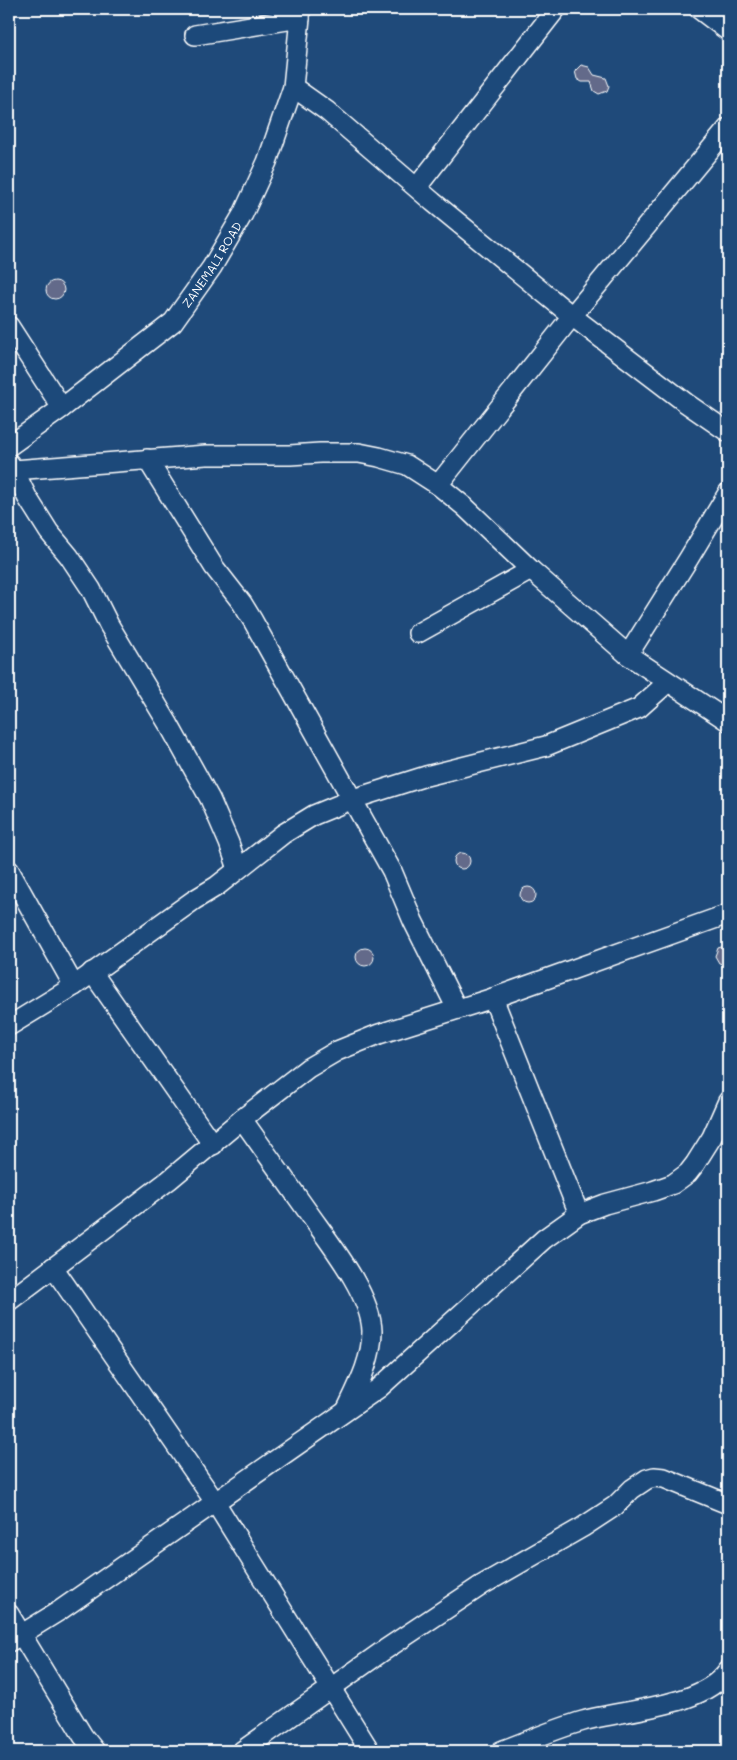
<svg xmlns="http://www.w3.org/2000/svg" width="737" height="1760" viewBox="0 0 737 1760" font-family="Mali,sans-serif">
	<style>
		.building { fill: #646b8a; stroke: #fff }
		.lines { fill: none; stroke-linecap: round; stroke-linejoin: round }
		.minor-casing { stroke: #fff; stroke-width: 22 }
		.minor { stroke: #1f4a7a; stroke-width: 19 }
		.labels { text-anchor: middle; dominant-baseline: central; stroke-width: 4; stroke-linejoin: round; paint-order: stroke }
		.street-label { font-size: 12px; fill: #fff; stroke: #1f4a7a }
	</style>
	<rect width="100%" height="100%" fill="#1f4a7a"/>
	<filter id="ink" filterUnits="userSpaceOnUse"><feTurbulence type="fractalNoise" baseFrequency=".02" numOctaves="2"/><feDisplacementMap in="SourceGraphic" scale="10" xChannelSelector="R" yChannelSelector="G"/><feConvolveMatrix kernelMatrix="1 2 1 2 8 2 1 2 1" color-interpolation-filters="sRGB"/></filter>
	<g filter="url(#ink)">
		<g class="building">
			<polygon points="581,65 589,67 594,75 606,78 609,86 607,91 599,94 594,91 591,82 582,82 577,79 575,71"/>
			<circle cx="55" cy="290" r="9"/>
			<circle cx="462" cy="861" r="8"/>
			<circle cx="528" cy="895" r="8"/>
			<polygon points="728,945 728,966 719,963 715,956 718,948"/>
			<circle cx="365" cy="957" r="9"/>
		</g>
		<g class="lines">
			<g class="minor-casing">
				<g id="minor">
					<polyline points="699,9 728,31"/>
					<polyline points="195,35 300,18"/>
					<polyline points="293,87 327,111 433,202 572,316 686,403 728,432"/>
					<polyline points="417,187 556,9"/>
					<polyline points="9,326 62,408"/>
					<path id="s1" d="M 9,446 L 62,408 L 173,322 L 212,267 L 243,214 L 267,162 L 293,87 L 300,18 L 299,9"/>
					<polyline points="147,459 214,567 242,603 253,621 392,871 413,921 457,1009"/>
					<polyline points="9,463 14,470 206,455 290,455 320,453 359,453 379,457 407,465 438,485 465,507 531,570 628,655 728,721"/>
					<polyline points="14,470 27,497 49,532 69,556 91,589 109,625 169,725 210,799 229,843 238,869"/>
					<polyline points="438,485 572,316 728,128"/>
					<polyline points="418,633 531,570"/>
					<polyline points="628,655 689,558 728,493"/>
					<polyline points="9,870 74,986"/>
					<polyline points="92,972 213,1145"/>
					<polyline points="493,998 579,1214"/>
					<polyline points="9,1026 74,986 194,900 217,886 283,834 314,815 353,799 426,776 546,746 639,708 668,682"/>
					<path d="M 242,1119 C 264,1150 286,1181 308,1212 C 329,1242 371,1294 372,1331 C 372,1359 359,1384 347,1409"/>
					<polyline points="53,1267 215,1502 370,1751"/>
					<polyline points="9,1301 169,1180 242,1119 308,1068 337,1051 379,1034 493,998 728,914"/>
					<polyline points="9,1614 83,1736 95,1751"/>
					<polyline points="9,1642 59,1611 379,1388 544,1239 579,1214 605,1204 653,1191 673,1184 688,1173 695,1164 712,1137 728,1101"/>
					<polyline points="242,1751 383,1651 482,1585 583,1527 615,1506 632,1489 647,1479 654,1477 664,1478 728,1504"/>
					<path d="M 501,1751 C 528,1741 555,1729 583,1721 C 624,1709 702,1708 728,1670"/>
				</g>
			</g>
			<use href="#minor" class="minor"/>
		</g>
	</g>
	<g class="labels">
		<g class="street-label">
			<text stroke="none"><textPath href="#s1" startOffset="275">ZANEMALI ROAD</textPath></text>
		</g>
	</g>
	<rect width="737" height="1760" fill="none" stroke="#1f4a7a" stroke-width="30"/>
	<rect x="15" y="15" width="707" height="1730" fill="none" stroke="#fff" stroke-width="2" filter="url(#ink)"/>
</svg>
